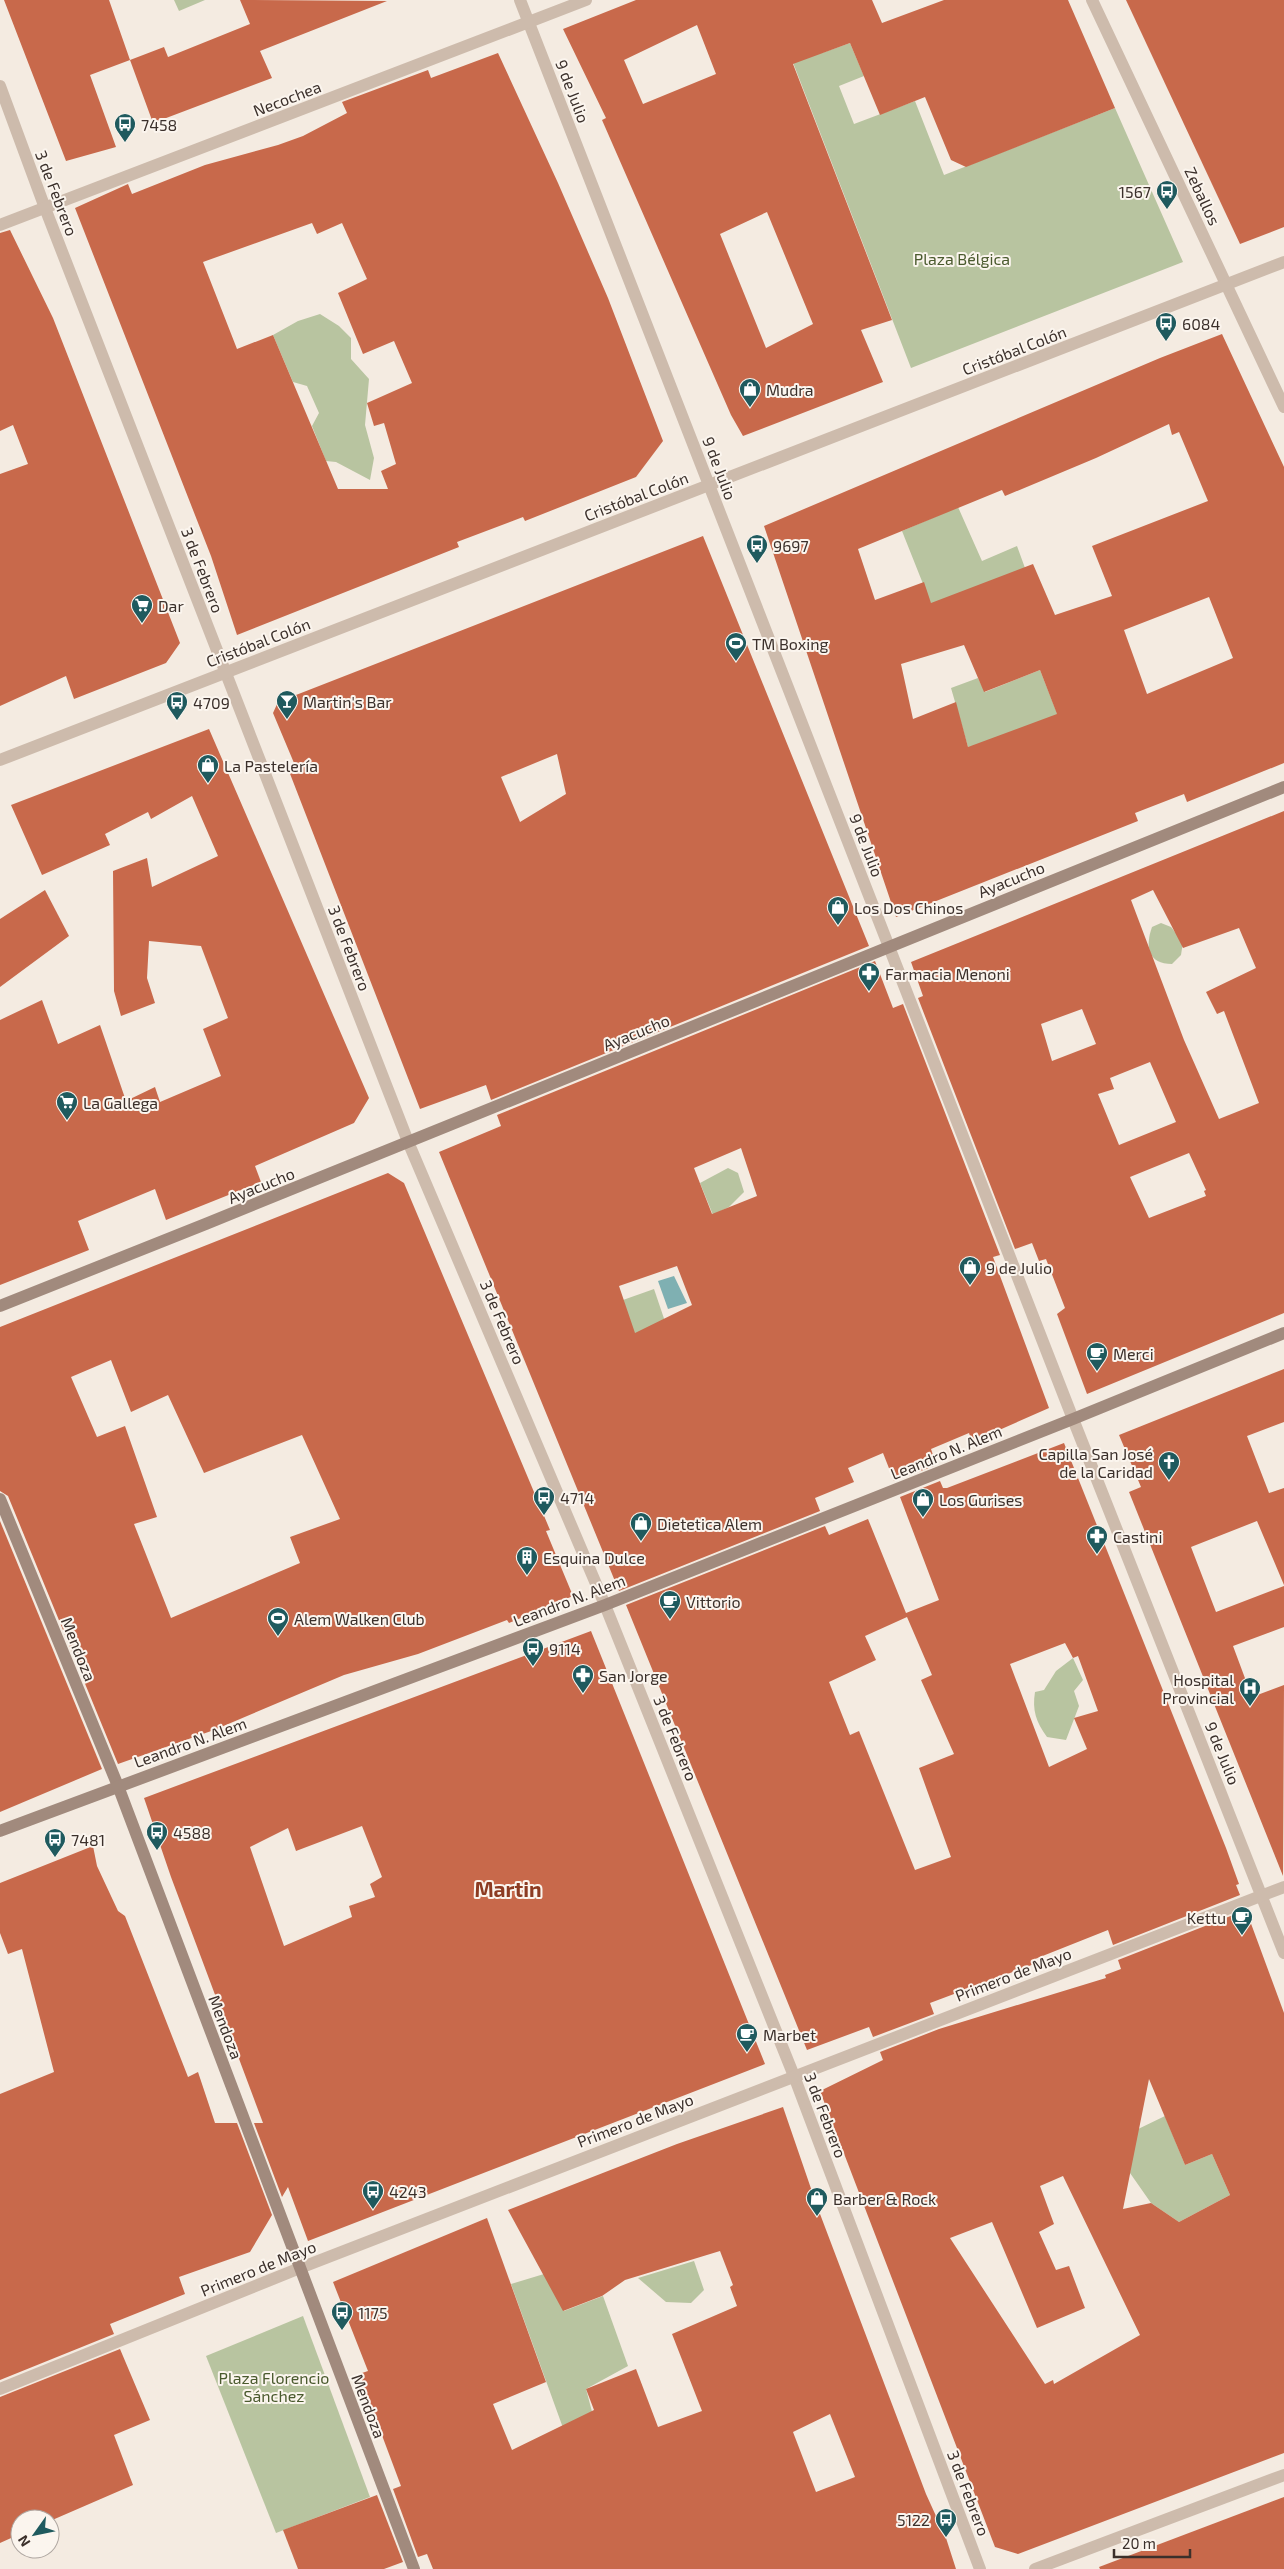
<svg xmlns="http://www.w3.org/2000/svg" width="1284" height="2569" viewBox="0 0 1284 2569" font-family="'Exo 2',sans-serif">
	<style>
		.green { fill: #b8c4a0 }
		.water { fill: #7fb0b2 }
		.building { fill: #c8694b; fill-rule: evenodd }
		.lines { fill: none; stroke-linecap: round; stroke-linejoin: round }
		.street { stroke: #cdbbac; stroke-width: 12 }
		.secondary { stroke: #a18a7d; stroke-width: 12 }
		.labels { text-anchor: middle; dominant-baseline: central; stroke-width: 4; stroke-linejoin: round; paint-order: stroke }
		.street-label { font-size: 16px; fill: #3b302b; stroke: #fbf5ee }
		.poi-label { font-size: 16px; fill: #3b302b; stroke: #fbf5ee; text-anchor: start }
		.park-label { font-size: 16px; fill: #4a5a2e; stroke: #fbf5ee }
		.district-label { font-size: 21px; font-weight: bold; fill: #8c3b22; stroke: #fbf5ee }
	</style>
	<rect width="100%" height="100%" fill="#f4ebe1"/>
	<g class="green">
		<polygon points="174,0 205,0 179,11"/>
		<polygon points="814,33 822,53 850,43 864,76 839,86 854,124 915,101 944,175 1115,108 1183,262 911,368 787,47"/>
		<polygon points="320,314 339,326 351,338 351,359 369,379 365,425 374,458 370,480 336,462 326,461 312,426 319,413 307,386 293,382 273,335 298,321"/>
		<polygon points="958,507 982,561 1017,546 1025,568 931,604 902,531"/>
		<polygon points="1040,670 1066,736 968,747 951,688 978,678 985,692"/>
		<path d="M 1161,923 L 1171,927 L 1183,942 L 1181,955 L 1172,964 C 1148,964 1145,947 1152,927 Z"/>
		<polygon points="728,1168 738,1173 744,1192 729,1207 713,1215 700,1183"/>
		<polygon points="654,1289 696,1413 652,1390 623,1300"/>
		<path d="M 1073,1658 L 1083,1680 L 1074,1691 L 1079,1706 L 1066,1740 L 1047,1737 C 1036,1722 1032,1710 1035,1692 L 1044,1690 L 1056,1671 Z"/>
		<polygon points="1165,2116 1185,2165 1212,2154 1230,2195 1179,2222 1151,2203 1130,2173 1134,2131"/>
		<polygon points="694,2261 704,2290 691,2303 666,2302 638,2278"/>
		<polygon points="544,2274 564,2311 603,2296 628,2366 586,2389 595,2423 567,2439 511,2284"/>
		<polygon points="303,2316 370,2497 276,2533 206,2356"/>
	</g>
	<polygon class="water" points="674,1276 687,1303 668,1309 658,1281"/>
	<g class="building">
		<polygon points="4,0 109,0 130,60 90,75 116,147 66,161"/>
		<polygon points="240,0 387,1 260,51 272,78 153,123 130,60 164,47 168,57 250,24"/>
		<path d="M 636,0 L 872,0 L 882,23 L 944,0 L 1068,0 L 1115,108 L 966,167 L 951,160 L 925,97 L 880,115 L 850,43 L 793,64 L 892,320 L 861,330 L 883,382 L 743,436 L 731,415 L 602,120 L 606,118 L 563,29 ZM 697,25 L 716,74 L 643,104 L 624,60 ZM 767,212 L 813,324 L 766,348 L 720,234 Z"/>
		<polygon points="1126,0 1284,0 1284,227 1240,244"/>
		<path d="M 498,53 L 558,183 L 608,298 L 663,441 L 636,477 L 525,521 L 523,517 L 457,542 L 459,547 L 237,635 L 211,556 L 75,208 L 128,184 L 132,194 L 205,165 L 278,145 L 303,136 L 347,113 L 342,102 L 428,70 L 431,78 ZM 312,223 L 317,234 L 342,223 L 367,279 L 338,293 L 363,354 L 394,341 L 412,383 L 367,403 L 374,426 L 384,423 L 396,464 L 381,471 L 388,489 L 338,489 L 273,335 L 237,349 L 203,262 Z"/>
		<polygon points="10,230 53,318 180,643 166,663 74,699 66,676 0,706 0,474 28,464 13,425 0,431 0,233"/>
		<path d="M 1222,334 L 1284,467 L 1284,763 L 1187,802 L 1184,794 L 1135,813 L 1138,821 L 896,917 L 764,526 L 1160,358 ZM 1169,424 L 1172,435 L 1179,432 L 1208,501 L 1092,546 L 1112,596 L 1055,615 L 1033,564 L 931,603 L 924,582 L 875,600 L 858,549 L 1002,490 L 1005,496 L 1096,458 ZM 1209,597 L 1233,658 L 1147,694 L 1124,630 ZM 964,645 L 984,692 L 1040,670 L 1057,714 L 968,747 L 956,702 L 913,719 L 901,664 Z"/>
		<path d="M 703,536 L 869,946 L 491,1100 L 486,1085 L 420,1109 L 287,766 L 294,763 L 273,713 L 278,702 ZM 557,754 L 566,794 L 520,822 L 501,777 Z"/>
		<polygon points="209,729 369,1098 354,1123 255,1166 261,1182 166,1220 155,1189 78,1221 89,1250 0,1285 0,1020 42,1000 58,1044 100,1025 126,1101 155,1087 160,1102 221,1076 203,1029 228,1018 201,946 149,941 147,978 155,1003 121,1016 114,991 113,871 147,858 152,887 218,856 192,796 151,819 148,812 105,834 110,845 42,875 11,805"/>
		<path d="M 1284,811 L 1284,1313 L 1087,1394 L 1057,1314 L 1065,1308 L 1046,1259 L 1039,1261 L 1032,1243 L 1015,1249 L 918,998 L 923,996 L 911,962 ZM 1153,890 L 1183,948 L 1239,928 L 1256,968 L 1206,992 L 1217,1014 L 1224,1011 L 1259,1103 L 1219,1119 L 1184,1040 L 1131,900 ZM 1082,1009 L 1096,1044 L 1052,1061 L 1041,1024 ZM 1150,1062 L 1176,1122 L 1119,1145 L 1098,1094 L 1114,1089 L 1110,1078 ZM 1189,1153 L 1206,1190 L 1204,1191 L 1206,1196 L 1149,1218 L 1130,1177 Z"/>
		<polygon points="45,890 69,936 0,987 0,919"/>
		<path d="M 875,961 L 893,1008 L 903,1004 L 1000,1255 L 993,1257 L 1049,1408 L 972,1442 L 969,1433 L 931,1449 L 934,1458 L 931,1459 L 934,1466 L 894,1481 L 883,1453 L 848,1468 L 854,1482 L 815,1498 L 820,1511 L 619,1591 L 439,1152 L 501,1126 L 497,1115 ZM 741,1148 L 757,1196 L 712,1214 L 694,1168 ZM 677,1266 L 692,1305 L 635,1333 L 619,1286 Z"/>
		<path d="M 388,1173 L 404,1183 L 550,1530 L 546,1531 L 573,1596 L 509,1623 L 507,1620 L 418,1654 L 344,1675 L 214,1730 L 118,1764 L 8,1496 L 0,1491 L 0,1327 ZM 111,1360 L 131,1412 L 168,1395 L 204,1473 L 302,1435 L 340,1519 L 290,1537 L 300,1563 L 171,1618 L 134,1524 L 157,1517 L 125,1426 L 97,1437 L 71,1377 Z"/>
		<polygon points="1284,1369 1284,1422 1247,1436 1269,1493 1284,1488 1284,1585 1257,1521 1191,1547 1216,1612 1284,1586 1284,1627 1233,1646 1252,1697 1284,1685 1283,1876 1129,1492 1141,1487 1119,1435"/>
		<path d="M 1064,1443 L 1226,1848 L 1239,1884 L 1236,1885 L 1240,1895 L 1113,1945 L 1108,1930 L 1035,1959 L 1037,1963 L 930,2003 L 934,2014 L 873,2037 L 869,2027 L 807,2050 L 626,1605 L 825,1526 L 829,1535 L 868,1519 L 906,1613 L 939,1600 L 900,1497 L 940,1481 L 943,1488 L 947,1488 ZM 907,1617 L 932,1675 L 921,1680 L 954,1754 L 919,1768 L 951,1857 L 915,1870 L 859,1731 L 850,1735 L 829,1682 L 876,1660 L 865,1636 ZM 1065,1643 L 1073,1658 L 1078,1656 L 1098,1711 L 1074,1718 L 1087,1749 L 1049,1767 L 1010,1664 Z"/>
		<polygon points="0,1521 102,1769 0,1812"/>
		<path d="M 591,1631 L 765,2064 L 308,2241 L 288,2187 L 282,2197 L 254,2123 L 263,2123 L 171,1877 L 144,1798 ZM 362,1826 L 382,1877 L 370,1884 L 375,1897 L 349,1906 L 352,1917 L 284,1946 L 250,1847 L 288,1828 L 296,1851 Z"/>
		<polygon points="93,1846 97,1866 118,1911 125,1916 188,2077 198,2072 215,2123 237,2123 272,2215 250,2252 179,2277 185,2294 110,2324 114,2334 0,2380 0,2094 54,2072 22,1949 8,1954 0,1933 0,1883"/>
		<path d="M 1246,1910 L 1284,2013 L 1284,2453 L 1018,2554 L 995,2547 L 820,2091 L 883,2060 L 880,2052 L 939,2029 L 1106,1978 L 1105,1975 L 1121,1969 L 1118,1960 ZM 1149,2079 L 1185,2165 L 1212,2154 L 1230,2195 L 1179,2222 L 1151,2203 L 1123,2209 ZM 1063,2176 L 1140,2335 L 1054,2384 L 1053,2380 L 1045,2384 L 950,2238 L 992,2222 L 1037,2328 L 1085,2308 L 1069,2266 L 1056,2270 L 1039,2232 L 1054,2224 L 1040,2186 Z"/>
		<path d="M 783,2107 L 817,2206 L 926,2494 L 946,2538 L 956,2569 L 433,2569 L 427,2554 L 418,2557 L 393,2489 L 401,2486 L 359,2374 L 368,2371 L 333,2282 L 487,2218 L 546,2382 L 493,2404 L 512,2450 L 594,2410 L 586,2389 L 636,2369 L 658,2427 L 702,2411 L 672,2334 L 737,2306 L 730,2287 L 733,2285 L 720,2251 L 625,2280 L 602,2296 L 563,2311 L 508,2210 L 677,2144 ZM 830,2414 L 855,2477 L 816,2492 L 793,2432 Z"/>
		<polygon points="120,2349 150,2420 114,2435 133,2485 50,2521 50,2519 20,2519 20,2534 0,2543 0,2397"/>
		<polygon points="377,2495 403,2562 384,2569 298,2569 283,2530"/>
		<polygon points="1284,2497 1284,2569 1100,2569 1099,2567"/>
	</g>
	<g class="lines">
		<g class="street">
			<polyline points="520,0 1073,1419 1284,1953"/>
			<polyline points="1092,0 1284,407"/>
			<polyline points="0,86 45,208 409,1144 605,1605 794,2076 980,2569"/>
			<polyline points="0,225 586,0"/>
			<polyline points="0,760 1284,262"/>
			<polyline points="0,2389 300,2268 1284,1887"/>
			<polyline points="1035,2569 1284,2475"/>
		</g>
		<g class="secondary">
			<path d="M 0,1306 C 429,1136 855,959 1284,787"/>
			<polyline points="0,1499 118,1786 414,2569"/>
			<polyline points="0,1831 605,1605 1073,1419 1284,1333"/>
		</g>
	</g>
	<defs>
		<g id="bus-pin" transform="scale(1.125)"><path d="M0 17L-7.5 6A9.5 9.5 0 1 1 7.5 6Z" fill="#1f5a5e" stroke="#fbf5ee"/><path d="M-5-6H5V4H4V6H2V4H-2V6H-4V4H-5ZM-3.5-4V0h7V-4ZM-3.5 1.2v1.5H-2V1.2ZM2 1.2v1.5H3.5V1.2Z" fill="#fff"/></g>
		<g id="shop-pin" transform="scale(1.125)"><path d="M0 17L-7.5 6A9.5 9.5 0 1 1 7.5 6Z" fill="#1f5a5e" stroke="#fbf5ee"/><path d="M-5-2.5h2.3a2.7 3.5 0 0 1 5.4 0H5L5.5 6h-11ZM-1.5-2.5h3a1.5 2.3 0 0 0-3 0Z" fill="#fff"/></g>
		<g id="supermarket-pin" transform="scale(1.125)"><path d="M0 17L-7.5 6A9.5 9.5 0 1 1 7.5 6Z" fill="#1f5a5e" stroke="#fbf5ee"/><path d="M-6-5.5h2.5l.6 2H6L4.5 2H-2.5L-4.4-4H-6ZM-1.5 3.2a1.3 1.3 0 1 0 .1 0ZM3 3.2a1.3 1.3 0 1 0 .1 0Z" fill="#fff"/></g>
		<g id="stadium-pin" transform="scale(1.125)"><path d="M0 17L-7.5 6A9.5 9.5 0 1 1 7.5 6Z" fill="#1f5a5e" stroke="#fbf5ee"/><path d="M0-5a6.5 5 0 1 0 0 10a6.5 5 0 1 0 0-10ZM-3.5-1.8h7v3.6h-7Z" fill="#fff"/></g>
		<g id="bar-pin" transform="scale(1.125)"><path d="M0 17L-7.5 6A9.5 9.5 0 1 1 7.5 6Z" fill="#1f5a5e" stroke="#fbf5ee"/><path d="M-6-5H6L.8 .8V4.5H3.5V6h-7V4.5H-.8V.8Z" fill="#fff"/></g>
		<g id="pharmacy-pin" transform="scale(1.125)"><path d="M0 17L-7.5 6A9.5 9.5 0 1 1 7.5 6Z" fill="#1f5a5e" stroke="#fbf5ee"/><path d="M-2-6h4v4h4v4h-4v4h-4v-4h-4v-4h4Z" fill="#fff"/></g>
		<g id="cafe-pin" transform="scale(1.125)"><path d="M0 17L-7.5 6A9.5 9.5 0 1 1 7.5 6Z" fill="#1f5a5e" stroke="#fbf5ee"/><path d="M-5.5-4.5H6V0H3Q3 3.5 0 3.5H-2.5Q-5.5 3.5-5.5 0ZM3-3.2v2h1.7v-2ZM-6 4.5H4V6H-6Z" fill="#fff"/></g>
		<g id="church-pin" transform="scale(1.125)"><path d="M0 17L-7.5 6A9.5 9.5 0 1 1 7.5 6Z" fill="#1f5a5e" stroke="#fbf5ee"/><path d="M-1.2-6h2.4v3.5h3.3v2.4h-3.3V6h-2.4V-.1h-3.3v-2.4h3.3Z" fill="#fff"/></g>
		<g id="building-pin" transform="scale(1.125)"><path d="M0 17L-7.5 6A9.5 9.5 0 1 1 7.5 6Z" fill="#1f5a5e" stroke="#fbf5ee"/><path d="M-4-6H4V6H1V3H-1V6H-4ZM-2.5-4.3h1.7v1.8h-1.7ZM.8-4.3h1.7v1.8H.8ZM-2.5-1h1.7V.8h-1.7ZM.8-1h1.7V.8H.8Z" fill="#fff"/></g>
		<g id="hospital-pin" transform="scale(1.125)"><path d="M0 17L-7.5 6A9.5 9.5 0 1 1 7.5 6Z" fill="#1f5a5e" stroke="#fbf5ee"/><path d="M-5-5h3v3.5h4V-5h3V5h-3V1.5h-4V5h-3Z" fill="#fff"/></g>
	</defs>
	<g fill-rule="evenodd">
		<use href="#bus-pin" x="125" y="124"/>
		<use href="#bus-pin" x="1167" y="191"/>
		<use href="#bus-pin" x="1166" y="323"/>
		<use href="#shop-pin" x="750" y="389"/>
		<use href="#bus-pin" x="757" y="545"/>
		<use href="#supermarket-pin" x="142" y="605"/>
		<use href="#stadium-pin" x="736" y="643"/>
		<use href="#bar-pin" x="287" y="701"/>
		<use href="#bus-pin" x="177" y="702"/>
		<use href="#shop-pin" x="208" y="765"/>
		<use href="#shop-pin" x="838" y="907"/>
		<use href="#pharmacy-pin" x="869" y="973"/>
		<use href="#supermarket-pin" x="67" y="1102"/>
		<use href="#shop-pin" x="970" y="1267"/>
		<use href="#cafe-pin" x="1097" y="1353"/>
		<use href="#church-pin" x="1169" y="1462"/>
		<use href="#bus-pin" x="544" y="1497"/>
		<use href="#shop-pin" x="923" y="1499"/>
		<use href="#shop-pin" x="641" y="1523"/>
		<use href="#pharmacy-pin" x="1097" y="1536"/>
		<use href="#building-pin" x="527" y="1557"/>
		<use href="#cafe-pin" x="670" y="1601"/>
		<use href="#stadium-pin" x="278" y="1618"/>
		<use href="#bus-pin" x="533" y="1648"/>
		<use href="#pharmacy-pin" x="583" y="1675"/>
		<use href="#hospital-pin" x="1250" y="1688"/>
		<use href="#bus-pin" x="157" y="1832"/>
		<use href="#bus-pin" x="55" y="1839"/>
		<use href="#cafe-pin" x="1242" y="1917"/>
		<use href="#cafe-pin" x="747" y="2034"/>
		<use href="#bus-pin" x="373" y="2191"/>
		<use href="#shop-pin" x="817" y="2198"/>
		<use href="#bus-pin" x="342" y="2312"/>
		<use href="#bus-pin" x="946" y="2519"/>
	</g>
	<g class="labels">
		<g class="street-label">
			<text transform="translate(573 91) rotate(69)">9 de Julio</text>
			<text transform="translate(287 98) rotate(-21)">Necochea</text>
			<text transform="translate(57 193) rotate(69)">3 de Febrero</text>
			<text transform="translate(1203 196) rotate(65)">Zeballos</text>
			<text transform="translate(1014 350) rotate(-21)">Cristóbal Colón</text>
			<text transform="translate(720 468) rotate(69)">9 de Julio</text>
			<text transform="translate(636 496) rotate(-21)">Cristóbal Colón</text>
			<text transform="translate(203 570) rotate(69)">3 de Febrero</text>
			<text transform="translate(258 642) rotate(-21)">Cristóbal Colón</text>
			<text transform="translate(867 845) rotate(69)">9 de Julio</text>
			<text transform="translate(1011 879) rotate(-22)">Ayacucho</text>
			<text transform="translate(350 948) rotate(69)">3 de Febrero</text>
			<text transform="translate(636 1032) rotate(-22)">Ayacucho</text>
			<text transform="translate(261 1185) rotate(-22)">Ayacucho</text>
			<text transform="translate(503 1322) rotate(67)">3 de Febrero</text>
			<text transform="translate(946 1452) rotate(-22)">Leandro N. Alem</text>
			<text transform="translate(569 1600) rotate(-21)">Leandro N. Alem</text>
			<text transform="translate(79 1649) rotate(68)">Mendoza</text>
			<text transform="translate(676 1738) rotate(68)">3 de Febrero</text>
			<text transform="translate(190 1742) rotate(-20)">Leandro N. Alem</text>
			<text transform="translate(1223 1753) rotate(68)">9 de Julio</text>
			<text transform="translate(1013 1974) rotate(-21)">Primero de Mayo</text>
			<text transform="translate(226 2027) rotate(69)">Mendoza</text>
			<text transform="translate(826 2115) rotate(69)">3 de Febrero</text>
			<text transform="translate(635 2120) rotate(-21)">Primero de Mayo</text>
			<text transform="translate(258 2268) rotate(-22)">Primero de Mayo</text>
			<text transform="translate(369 2406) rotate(69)">Mendoza</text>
			<text transform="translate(969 2493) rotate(69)">3 de Febrero</text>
		</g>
		<g class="poi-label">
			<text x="141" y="124">7458</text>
			<text x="1151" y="191" text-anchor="end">1567</text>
			<text x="1182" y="323">6084</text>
			<text x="766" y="389">Mudra</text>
			<text x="773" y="545">9697</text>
			<text x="158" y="605">Dar</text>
			<text x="752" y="643">TM Boxing</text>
			<text x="303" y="701">Martin's Bar</text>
			<text x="193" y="702">4709</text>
			<text x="224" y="765">La Pastelería</text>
			<text x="854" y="907">Los Dos Chinos</text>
			<text x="885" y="973">Farmacia Menoni</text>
			<text x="83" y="1102">La Gallega</text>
			<text x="986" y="1267">9 de Julio</text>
			<text x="1113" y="1353">Merci</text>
			<text x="1153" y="1453" text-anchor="end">Capilla San José<tspan x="1153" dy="18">de la Caridad</tspan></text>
			<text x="560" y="1497">4714</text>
			<text x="939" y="1499">Los Gurises</text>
			<text x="657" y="1523">Dietetica Alem</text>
			<text x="1113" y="1536">Castini</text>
			<text x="543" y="1557">Esquina Dulce</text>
			<text x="686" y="1601">Vittorio</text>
			<text x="294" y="1618">Alem Walken Club</text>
			<text x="549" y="1648">9114</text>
			<text x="599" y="1675">San Jorge</text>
			<text x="1234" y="1679" text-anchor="end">Hospital<tspan x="1234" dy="18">Provincial</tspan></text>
			<text x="173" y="1832">4588</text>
			<text x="71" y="1839">7481</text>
			<text x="1226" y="1917" text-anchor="end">Kettu</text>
			<text x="763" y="2034">Marbet</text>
			<text x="389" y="2191">4243</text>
			<text x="833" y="2198">Barber &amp; Rock</text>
			<text x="358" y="2312">1175</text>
			<text x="930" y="2519" text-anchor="end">5122</text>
		</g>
		<g class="park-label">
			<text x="962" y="258">Plaza Bélgica</text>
			<text x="274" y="2377">Plaza Florencio<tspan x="274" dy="18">Sánchez</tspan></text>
		</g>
		<g class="district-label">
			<text x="508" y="1888">Martin</text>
		</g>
	</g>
	<g transform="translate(35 2534) rotate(237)"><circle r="24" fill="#fbf5ee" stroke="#aea6a0"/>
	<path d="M0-4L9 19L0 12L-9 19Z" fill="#1f5a5e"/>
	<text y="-8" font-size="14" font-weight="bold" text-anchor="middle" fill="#3b302b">N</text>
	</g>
	<path d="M1114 2549v8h76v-8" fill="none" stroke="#3b302b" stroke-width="2.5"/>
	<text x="1122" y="2549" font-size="15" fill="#3b302b" stroke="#fbf5ee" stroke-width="4" paint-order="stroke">20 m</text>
</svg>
